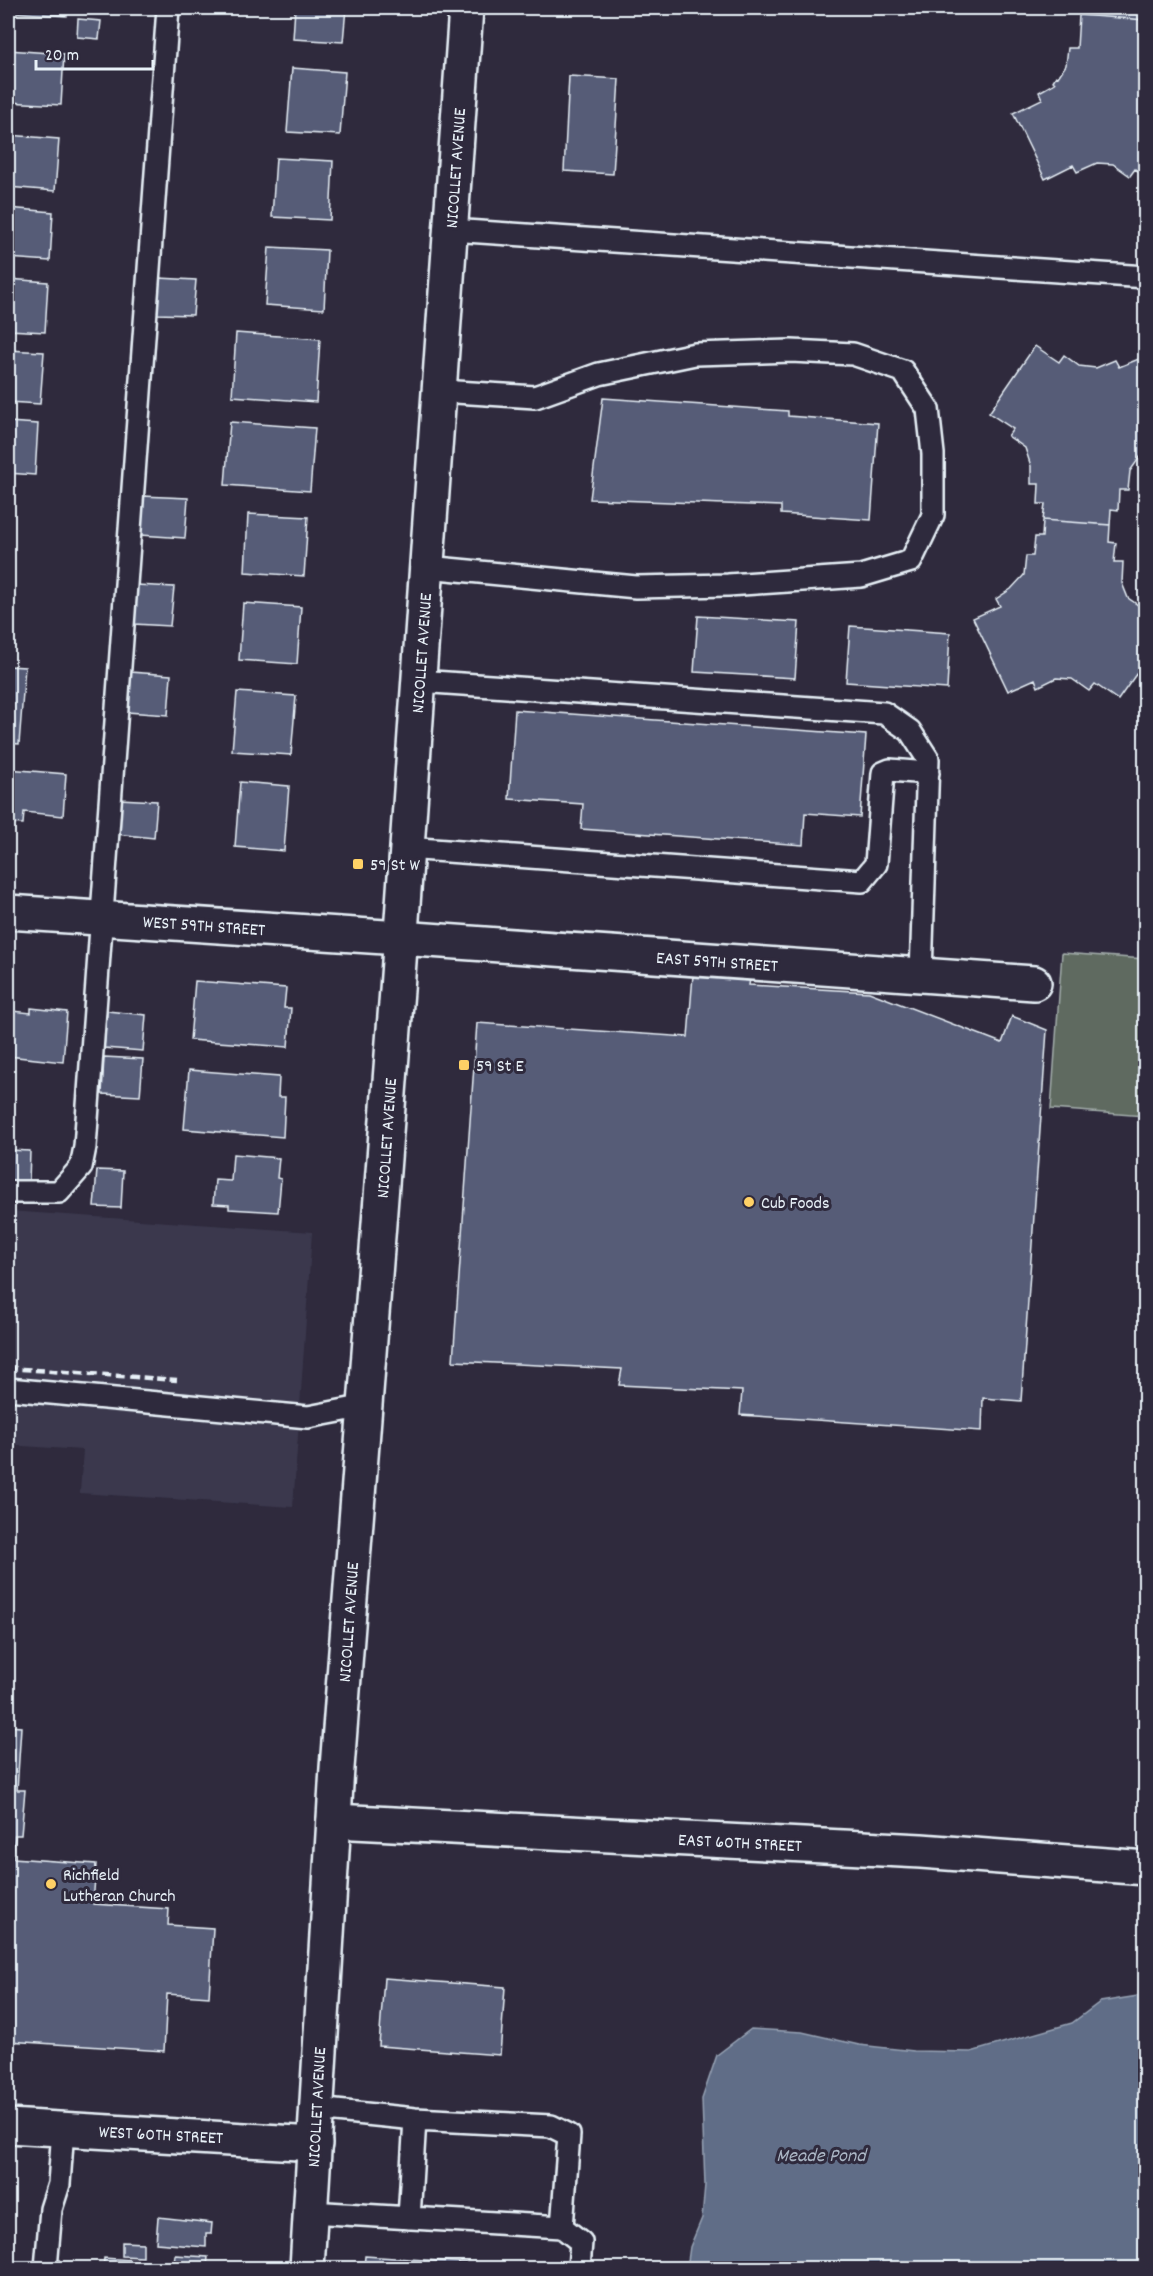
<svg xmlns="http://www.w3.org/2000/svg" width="1153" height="2276" viewBox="0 0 1153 2276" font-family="Dekko,sans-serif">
<rect width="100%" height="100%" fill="#2f2a3d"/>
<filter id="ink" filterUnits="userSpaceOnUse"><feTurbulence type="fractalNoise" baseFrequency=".0167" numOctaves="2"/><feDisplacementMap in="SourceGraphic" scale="12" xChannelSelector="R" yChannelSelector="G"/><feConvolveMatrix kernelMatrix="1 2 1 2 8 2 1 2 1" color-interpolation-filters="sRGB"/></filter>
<g filter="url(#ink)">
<path fill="#3b394e" d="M8 1211 312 1232 293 1507 80 1493 83 1450 8 1445Z"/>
<path fill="#5f6b60" stroke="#a4aeac" stroke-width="1.5" d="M1062 953 1145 959V1116L1051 1109Z"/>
<path fill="#606d87" stroke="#96a2b4" stroke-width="1.5" d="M1145 1995V2268H973L944 2261 919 2262 912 2268H687L690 2247 702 2218 705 2185 702 2099 717 2055 751 2029 802 2032 859 2045 914 2051 971 2052 1072 2023 1100 2002Z"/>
<path fill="#565b77" stroke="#e8f1f8" stroke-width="1.5" d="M8 8H67V16L8 12Z
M295 8H346L343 42 293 39Z
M1080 8H1146V20L1079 15Z
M1079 15 1146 20V176L1135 169 1130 176 1113 164 1097 163 1077 172 1073 165 1045 179 1013 113 1042 99 1039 92 1055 83 1053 81 1056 76 1058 77 1066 65 1068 48H1077Z
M78 19 101 21 99 39 77 37Z
M8 50 64 54 61 105 8 102Z
M292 68 345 72 340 135 287 132Z
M569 76 619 79 613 174 564 171Z
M8 135 59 139 55 191 8 187Z
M276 158 333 161 330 220 272 217Z
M8 208 53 212 50 261 8 258Z
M269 247 327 250 324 309 265 305Z
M159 278 196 280 193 315 157 314Z
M8 279 48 282 45 332 8 330Z
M236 333 320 339 316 402 232 396Z
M1035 346 1059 362 1064 355 1079 366 1096 368 1115 360 1119 367 1146 356V454L1140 457 1130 471 1128 490H1119L1118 510 1111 509 1110 525 1043 520 1045 504H1038L1039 484H1031V466L1025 448 1008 436 1013 429 989 413Z
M8 350 44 352 40 404 8 402Z
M603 398 788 411V416L878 423 871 520 781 514V506L590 499Z
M8 422 38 424 35 475 8 473Z
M230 422 315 428 310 491 225 485Z
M8 492 12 493 8 565Z
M142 496 188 498 185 538 140 535Z
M248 514 308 517 304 576 245 572Z
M1043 520 1110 525 1109 542 1116 543 1114 562H1123L1122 583 1128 598 1145 610 1140 616 1146 620V660L1118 700 1095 684 1089 691 1072 679 1056 678 1038 687 1035 679 1008 691 973 618 1000 606 996 599 1011 589 1024 575 1026 556H1033L1035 537H1042Z
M136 585 174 587 170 626 134 624Z
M243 603 301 607 297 664 239 660Z
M698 616 799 622 795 678 694 672Z
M850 626 950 633 947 689 846 682Z
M8 666 25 667 19 744 8 743Z
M130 672 171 675 168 715 127 712Z
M237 692 296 696 291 755 232 751Z
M515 710 866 735 860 817 805 813 803 845 581 829 583 804 509 799Z
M8 769 66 774 63 816 24 812 23 824 8 823Z
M240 782 289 786 284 851 235 847Z
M119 799 157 801 154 838 116 834Z
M694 963 752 967 749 985 869 992 1002 1043 1012 1016 1047 1030 1021 1401 983 1398 982 1431 740 1415 742 1391 619 1385 622 1369 453 1361 477 1023 688 1037Z
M195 981 286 988 284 1008H291L288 1047 190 1040Z
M31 1008 67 1012 63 1062 8 1056 12 1011 31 1013Z
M107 1011 146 1015 143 1051 104 1048Z
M104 1057 143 1059 140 1096 102 1094Z
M189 1070 279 1077 278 1097H285L283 1137 184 1129Z
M8 1150 30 1151 29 1182 8 1181Z
M233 1154 279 1158 277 1178 281 1179 278 1212 229 1209V1205L213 1204 215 1180 231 1181Z
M97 1170 123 1171 121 1208 94 1207Z
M8 1726 21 1727 17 1790H25L21 1835H15L13 1858 96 1864 93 1904 169 1909 168 1925 213 1928 209 1997 167 1994 164 2051 8 2041Z
M384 1978 505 1987 500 2055 379 2046Z
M158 2217 212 2223 211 2234H206V2247L156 2243Z
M122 2242 143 2243V2257L122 2256Z
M175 2255 208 2257 207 2266 210 2265V2268H103L104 2258 174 2263Z
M365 2256 543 2268H364Z"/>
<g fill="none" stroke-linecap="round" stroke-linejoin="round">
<g stroke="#e8f1f8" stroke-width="26">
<path id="service" d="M451 230 1146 277
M427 567 636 587 728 585 861 576 911 561 933 515V454L928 409 903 371 853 354 791 351 695 354 599 374 535 397 440 391
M418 681 884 713 910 731 928 759 921 975
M405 848 862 881 876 864 883 773 890 770 928 773
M8 1192H59L81 1167 85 1147 168 8
M8 1389 308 1417 366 1406
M316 2109 415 2119 551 2126 569 2135 562 2227
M310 2212 562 2227 581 2242 579 2268
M409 2218 415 2119
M46 2268 51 2209 59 2184 63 2129"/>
</g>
<g stroke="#e8f1f8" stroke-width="38">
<path id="minor" d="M8 912 400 938 1034 983
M8 2126 315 2144"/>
</g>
<g stroke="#e8f1f8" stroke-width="38">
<path id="tertiary" d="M334 1821 921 1851 1146 1868"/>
</g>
<g stroke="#e8f1f8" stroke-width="38">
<path id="secondary" d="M307 2268 337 1768 397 990 466 8"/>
</g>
<use href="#service" stroke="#2f2a3d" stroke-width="21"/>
<use href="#minor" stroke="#2f2a3d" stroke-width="33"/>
<use href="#tertiary" stroke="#2f2a3d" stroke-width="33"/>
<use href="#secondary" stroke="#2f2a3d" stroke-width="33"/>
<path stroke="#e8f1f8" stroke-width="4.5" stroke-dasharray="9 4.5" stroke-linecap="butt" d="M8 1368 177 1380"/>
</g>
</g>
<g fill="#ffd166" stroke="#2f2a3d" stroke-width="2">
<rect x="352" y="858" width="12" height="12" rx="3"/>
<rect x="458" y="1059" width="12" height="12" rx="3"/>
<circle cx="749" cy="1202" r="6"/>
<circle cx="51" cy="1884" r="6"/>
</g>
<g text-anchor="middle" stroke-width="6" stroke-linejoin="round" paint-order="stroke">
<g font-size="18" fill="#e8f1f8" stroke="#2f2a3d">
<text transform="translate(455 168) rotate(-86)" y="6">NICOLLET AVENUE</text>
<text transform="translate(421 653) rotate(-86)" y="6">NICOLLET AVENUE</text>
<text transform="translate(204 925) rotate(4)" y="6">WEST 59TH STREET</text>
<text transform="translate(717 961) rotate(4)" y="6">EAST 59TH STREET</text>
<text transform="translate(386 1138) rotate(-86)" y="6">NICOLLET AVENUE</text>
<text transform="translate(348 1622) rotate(-86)" y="6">NICOLLET AVENUE</text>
<text transform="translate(740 1842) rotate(3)" y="6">EAST 60TH STREET</text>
<text transform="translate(316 2107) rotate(-87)" y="6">NICOLLET AVENUE</text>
<text transform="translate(161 2134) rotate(3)" y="6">WEST 60TH STREET</text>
</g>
<g font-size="18" fill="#e8f1f8" stroke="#2f2a3d" text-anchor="start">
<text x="370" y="870">59 St W</text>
<text x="476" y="1071">59 St E</text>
<text x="761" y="1208">Cub Foods</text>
<text x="63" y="1880">Richfield<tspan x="63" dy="21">Lutheran Church</tspan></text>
</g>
<g font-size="20" font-style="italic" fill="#abb6c5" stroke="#2f2a3d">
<text x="821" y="2161">Meade Pond</text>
</g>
</g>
<rect width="1153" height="2276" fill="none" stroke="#2f2a3d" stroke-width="30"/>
<rect x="15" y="15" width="1123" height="2246" fill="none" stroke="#e8f1f8" stroke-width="2" filter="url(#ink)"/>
<path d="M36 60v9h117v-9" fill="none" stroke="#e8f1f8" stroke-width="3"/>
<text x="45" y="60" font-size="18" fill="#e8f1f8" stroke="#2f2a3d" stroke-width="4.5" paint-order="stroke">20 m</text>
</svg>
